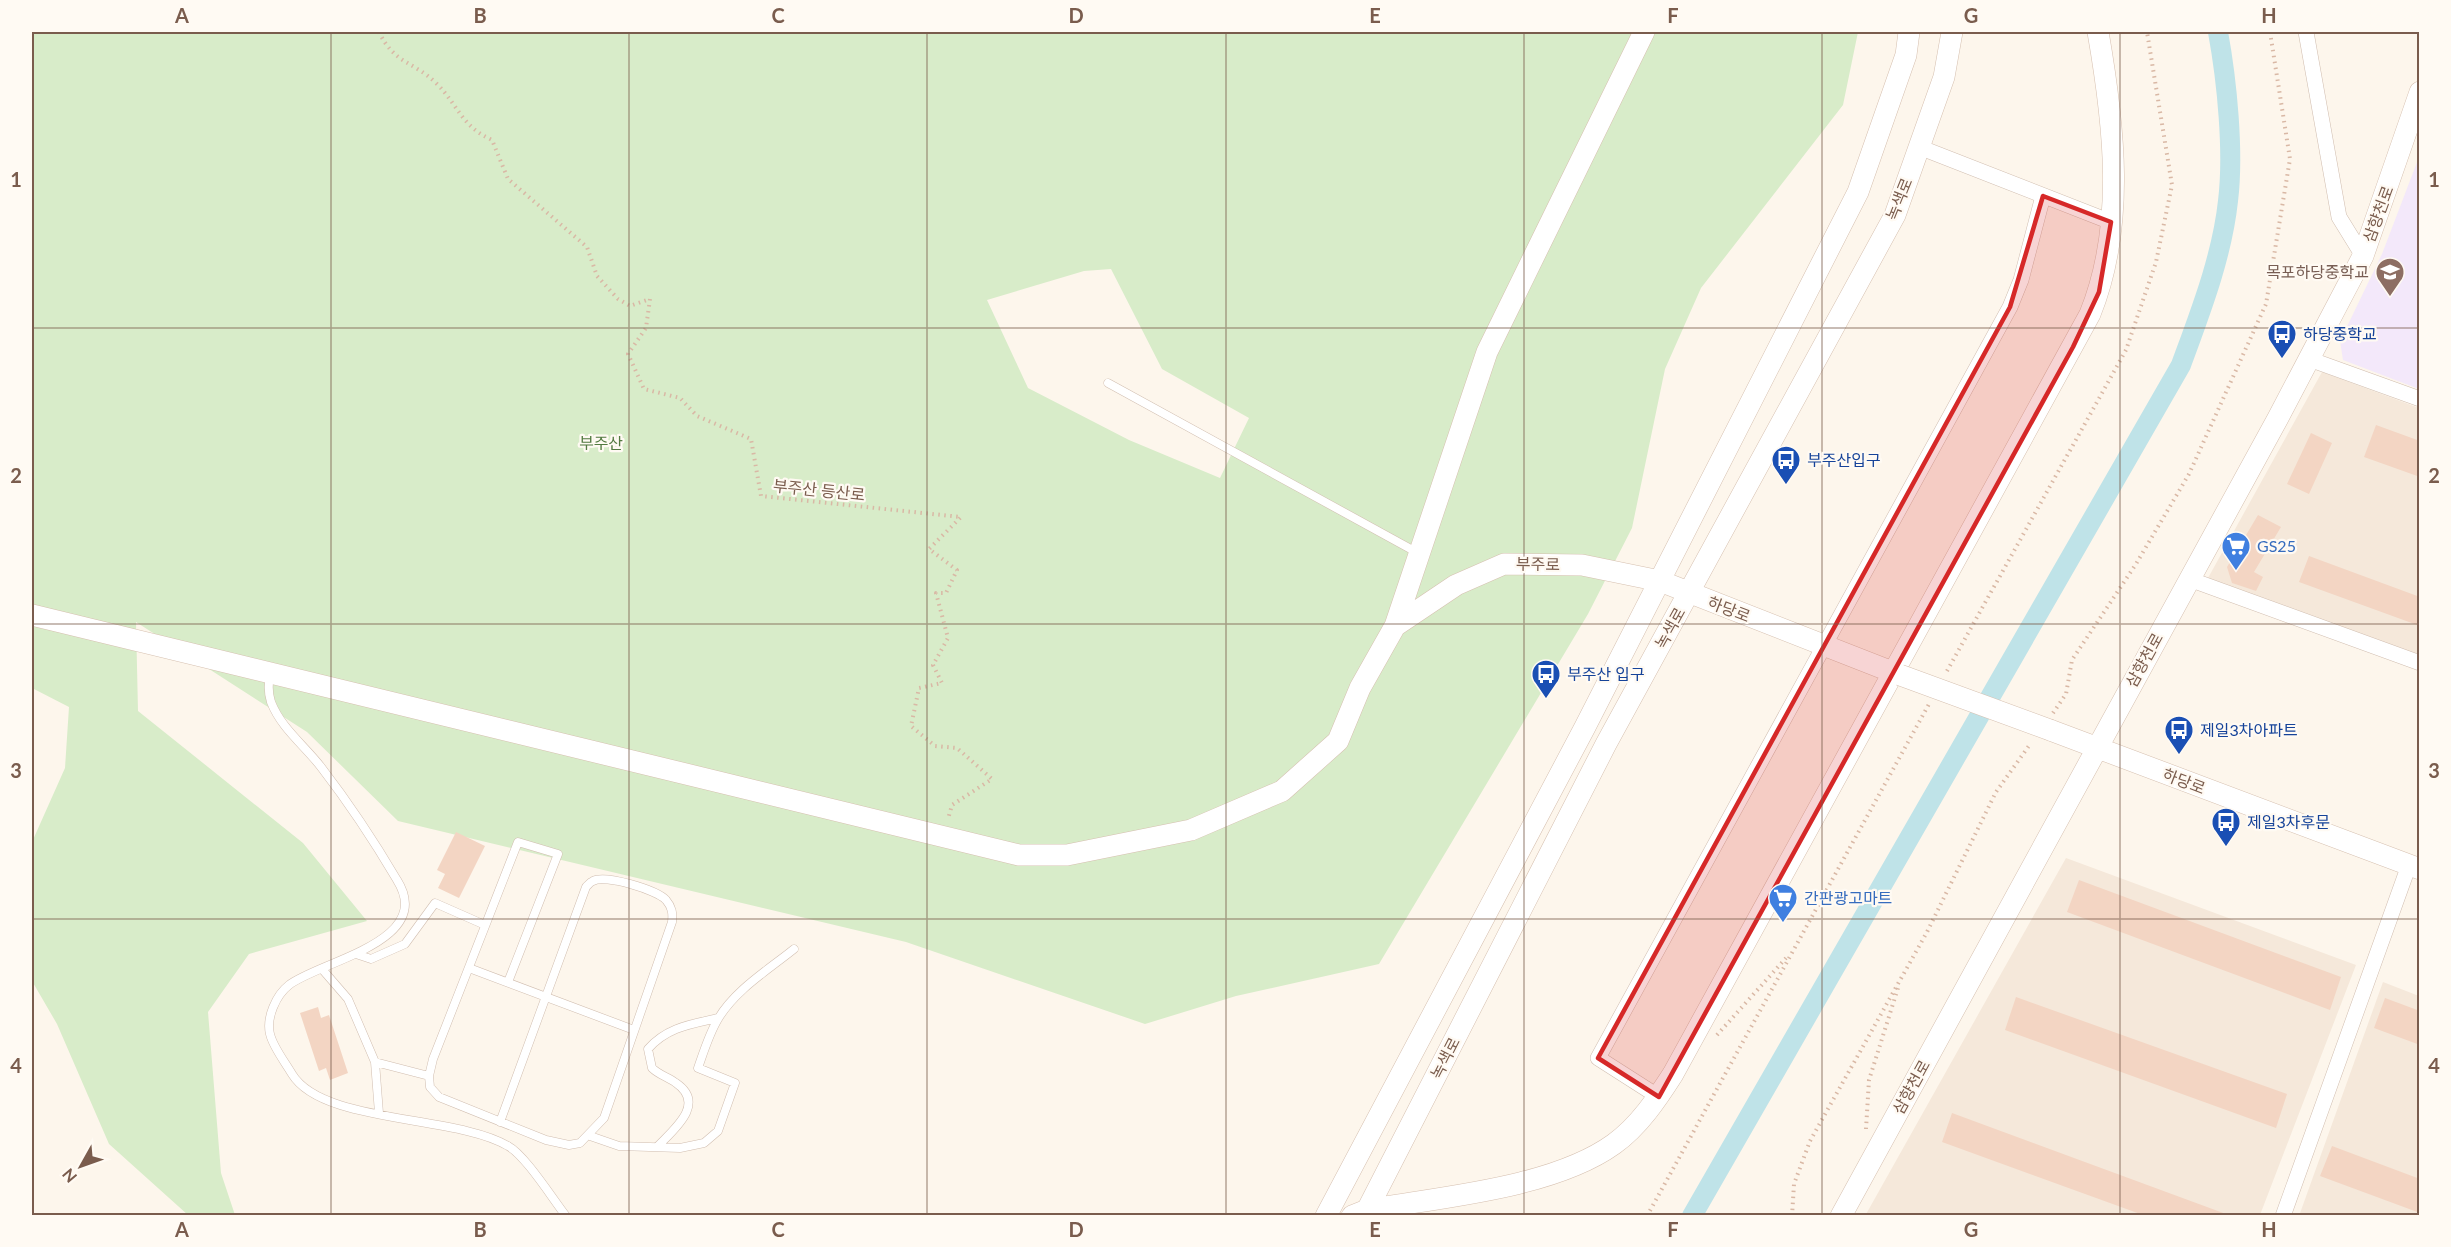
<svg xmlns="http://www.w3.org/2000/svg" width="2451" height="1247" viewBox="0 0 2451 1247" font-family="Lato,'Noto Sans KR',sans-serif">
<rect width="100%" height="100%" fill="#fdf6ec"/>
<path fill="#f5e8da" d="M2322 372 2419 408V655L2208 578Z
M2066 858 2356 965 2260 1215 1865 1216Z
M2383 982 2419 996V1215L2299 1216Z"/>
<path fill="#f3e8fa" d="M2419 157V389L2343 360 2340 341 2382 254Z"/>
<path fill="#d8ecc9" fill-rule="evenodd" d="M32 32H1858L1843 105 1701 288 1665 369 1632 528 1588 614 1379 964 1236 996 1145 1024 906 942 398 821 307 732 136 622 138 711 303 843 367 921 249 954 208 1012 221 1173 235 1215H188L109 1144 57 1024 32 981V842L65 768 69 707 32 688ZM1111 269 1162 369 1249 418 1220 478 1129 440 1028 388 987 300 1084 271Z"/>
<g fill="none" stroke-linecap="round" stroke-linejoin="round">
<path stroke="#bfe3e8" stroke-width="20" d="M1692 1216 2181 365C2200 313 2222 257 2228 201 2234 152 2227 81 2218 32"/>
</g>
<path fill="#f3d5c3" d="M2376 425 2420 441V477L2364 457Z
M2311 433 2332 443 2309 494 2287 484Z
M2258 515 2281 527 2254 572 2263 577 2256 591 2232 583 2227 567Z
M2309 556 2420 597V626L2299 582Z
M456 832 485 846 459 898 438 888 445 874 437 870Z
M2079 880 2341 977 2330 1010 2067 912Z
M2016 997 2287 1094 2276 1128 2005 1030Z
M2385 998 2420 1011V1045L2374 1028Z
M318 1007 321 1018 329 1015 348 1073 330 1080 326 1068 319 1071 300 1013Z
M1952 1113 2226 1214V1215H2143L1942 1142Z
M2332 1146 2420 1179V1213L2320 1176Z"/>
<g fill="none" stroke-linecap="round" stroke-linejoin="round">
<g stroke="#d1beb0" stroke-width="9">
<path id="lane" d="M1108 383 1418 553
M270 675C268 685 268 693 271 702 281 728 304 745 321 767 348 802 374 841 397 880 436 942 320 961 289 985 276 995 266 1018 270 1034 273 1047 285 1062 292 1074 322 1124 457 1115 508 1146 525 1155 552 1198 566 1216
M356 954 371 959 405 944 435 903 485 925
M469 968 634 1030
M322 969 348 999 375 1062 379 1113
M375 1062 429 1076
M500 1122 586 887C588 885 590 882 593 881 605 874 657 890 666 900 672 907 673 913 672 922L604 1118 580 1143 569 1145 546 1140 439 1097 430 1087 429 1076 433 1059 518 842 558 854 508 982
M590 1136 619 1146 680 1148 704 1143 718 1131 735 1083 698 1068C704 1051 709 1034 718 1019 735 990 768 970 794 949
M657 1147C673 1130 707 1104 676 1083 668 1077 659 1075 652 1068L648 1049C667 1027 692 1024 718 1018"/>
</g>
<g stroke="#d1beb0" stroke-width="16">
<path id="street" d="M2306 32 2339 217 2363 256
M1919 147 2111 222
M2309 359 2420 399
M2189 579 2420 663
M1659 1097 1598 1058 2010 307 2021 280 2043 196
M2283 1216 2409 865"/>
</g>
<g stroke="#d6c0b0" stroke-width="22">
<path id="secondary" d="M32 615 1019 855H1067L1191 830 1282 791 1338 741 1360 688 1395 626 1487 352 1644 32
M1395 626 1456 585 1504 564 1582 565 1660 581 1900 675
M2050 730 2420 869
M1326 1216 1585 727 1858 192 1906 55 1909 32
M1352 1216 1367 1210C1441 1197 1553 1188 1614 1144 1639 1126 1657 1099 1673 1074L2090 314C2126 225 2114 124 2098 32
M1364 1216 1606 744 1895 215 1944 77 1952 32
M1841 1216 2278 418 2363 256 2420 92"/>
</g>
<path stroke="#d9b8a5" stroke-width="4" stroke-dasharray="1.5 4.5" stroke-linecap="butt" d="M379 32C395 65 414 61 437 84 458 105 461 126 492 140L508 179 587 247 597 276 618 299 630 306 650 299 646 328 628 354 644 389 680 398 697 416 751 439 761 496 961 517 929 549 957 570 946 593H936L948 638 933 665 942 683 919 688 911 726 935 746 957 748 992 779 952 805 948 819
M1947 671 2126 350 2156 262 2172 185 2147 32
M2053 713 2066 694 2072 660 2136 564 2189 474 2266 304 2290 159 2270 32
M1717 1035 1786 958
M1866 1129 1869 1080 1898 988
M1647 1216 1929 704
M1792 1216 1794 1184 1810 1141 1927 932 1996 792 2031 743"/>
<use href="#lane" stroke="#fff" stroke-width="8"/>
<use href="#street" stroke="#fff" stroke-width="15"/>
<use href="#secondary" stroke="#fff" stroke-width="21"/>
<g stroke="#d6c0b0" stroke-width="22" stroke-linecap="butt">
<path id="secondary-bridge" d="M1900 675 2050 730"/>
</g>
<use href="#secondary-bridge" stroke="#fff" stroke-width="21"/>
</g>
<path fill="#d62828" fill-opacity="0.2" stroke="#d62828" stroke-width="4.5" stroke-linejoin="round" d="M2043 196 2111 222 2099 292 2073 347 1659 1097 1598 1058 2010 307Z"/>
<path fill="none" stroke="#7a5c4d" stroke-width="1.5" stroke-opacity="0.55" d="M331 32V1216M629 32V1216M927 32V1216M1226 32V1216M1524 32V1216M1822 32V1216M2120 32V1216M32 328H2420M32 624H2420M32 919H2420"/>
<defs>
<g id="school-pin" transform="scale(1.5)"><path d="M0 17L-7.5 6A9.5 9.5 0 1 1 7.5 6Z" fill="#8d6e63" stroke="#fffaf3"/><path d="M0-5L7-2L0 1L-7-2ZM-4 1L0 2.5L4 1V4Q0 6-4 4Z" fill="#fff"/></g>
<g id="bus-pin" transform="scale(1.5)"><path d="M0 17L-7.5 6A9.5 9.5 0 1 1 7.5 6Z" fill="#1a4fb4" stroke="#fffaf3"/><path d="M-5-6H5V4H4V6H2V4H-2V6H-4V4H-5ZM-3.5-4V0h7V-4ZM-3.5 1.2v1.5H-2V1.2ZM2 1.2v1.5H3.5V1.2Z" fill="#fff"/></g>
<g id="supermarket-pin" transform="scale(1.5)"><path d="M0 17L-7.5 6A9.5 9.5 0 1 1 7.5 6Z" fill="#3f7fe0" stroke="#fffaf3"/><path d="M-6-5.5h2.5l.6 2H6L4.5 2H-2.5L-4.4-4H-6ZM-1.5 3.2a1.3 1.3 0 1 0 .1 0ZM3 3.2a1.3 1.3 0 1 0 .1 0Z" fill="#fff"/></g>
</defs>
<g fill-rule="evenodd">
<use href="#school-pin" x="2390" y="272"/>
<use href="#bus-pin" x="2282" y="334"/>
<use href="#bus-pin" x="1786" y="460"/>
<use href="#supermarket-pin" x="2236" y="546"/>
<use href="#bus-pin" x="1546" y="674"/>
<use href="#bus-pin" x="2179" y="730"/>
<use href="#bus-pin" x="2226" y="822"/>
<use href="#supermarket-pin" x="1783" y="898"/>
</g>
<g text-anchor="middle" stroke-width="4.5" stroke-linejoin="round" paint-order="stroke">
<g font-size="16" fill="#7a5c4d" stroke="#fffaf3">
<text transform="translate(1899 199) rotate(-68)" y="6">녹색로</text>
<text transform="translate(2378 214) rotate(-70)" y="6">삼향천로</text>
<text transform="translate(819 490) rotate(6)" y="6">부주산 등산로</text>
<text transform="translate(1538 564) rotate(1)" y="6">부주로</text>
<text transform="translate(1729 609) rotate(21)" y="6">하당로</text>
<text transform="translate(1670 628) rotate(-61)" y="6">녹색로</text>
<text transform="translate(2144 660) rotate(-61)" y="6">삼향천로</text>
<text transform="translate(2184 781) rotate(21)" y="6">하당로</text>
<text transform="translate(1445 1058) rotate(-63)" y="6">녹색로</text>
<text transform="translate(1911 1087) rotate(-61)" y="6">삼향천로</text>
</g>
<g font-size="16" fill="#785e54" stroke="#fffaf3" text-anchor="end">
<text x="2369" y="278">목포하당중학교</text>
</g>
<g font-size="16" fill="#164399" stroke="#fffaf3" text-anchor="start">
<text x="2303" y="340">하당중학교</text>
<text x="1807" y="466">부주산입구</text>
<text x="1567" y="680">부주산 입구</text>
<text x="2200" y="736">제일3차아파트</text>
<text x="2247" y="828">제일3차후문</text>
</g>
<g font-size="16" fill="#537a41" stroke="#fffaf3">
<text x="601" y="449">부주산</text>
</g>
<g font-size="16" fill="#366cbe" stroke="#fffaf3" text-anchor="start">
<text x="2257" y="552">GS25</text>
<text x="1804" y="904">간판광고마트</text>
</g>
</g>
<rect width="2451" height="1247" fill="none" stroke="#fffaf3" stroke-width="66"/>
<g transform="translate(81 1166) rotate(230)" stroke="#fffaf3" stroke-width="4.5" paint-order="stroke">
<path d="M0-4.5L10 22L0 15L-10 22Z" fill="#7a5c4d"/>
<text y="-9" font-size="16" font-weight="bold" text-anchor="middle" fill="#7a5c4d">N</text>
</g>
<rect x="33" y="33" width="2385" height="1181" fill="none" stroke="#7a5c4d" stroke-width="2"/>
<g font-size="20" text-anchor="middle" font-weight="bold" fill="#7a5c4d">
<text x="182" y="23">A</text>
<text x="480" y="23">B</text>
<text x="778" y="23">C</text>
<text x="1076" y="23">D</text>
<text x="1375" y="23">E</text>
<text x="1673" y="23">F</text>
<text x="1971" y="23">G</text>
<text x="2269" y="23">H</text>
<text x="16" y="187">1</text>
<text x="2434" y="187">1</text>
<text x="16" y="483">2</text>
<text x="2434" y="483">2</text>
<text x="16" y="778">3</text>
<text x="2434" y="778">3</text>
<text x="16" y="1073">4</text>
<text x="2434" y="1073">4</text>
<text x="182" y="1237">A</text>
<text x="480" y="1237">B</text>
<text x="778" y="1237">C</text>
<text x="1076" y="1237">D</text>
<text x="1375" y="1237">E</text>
<text x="1673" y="1237">F</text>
<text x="1971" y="1237">G</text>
<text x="2269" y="1237">H</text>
</g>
</svg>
